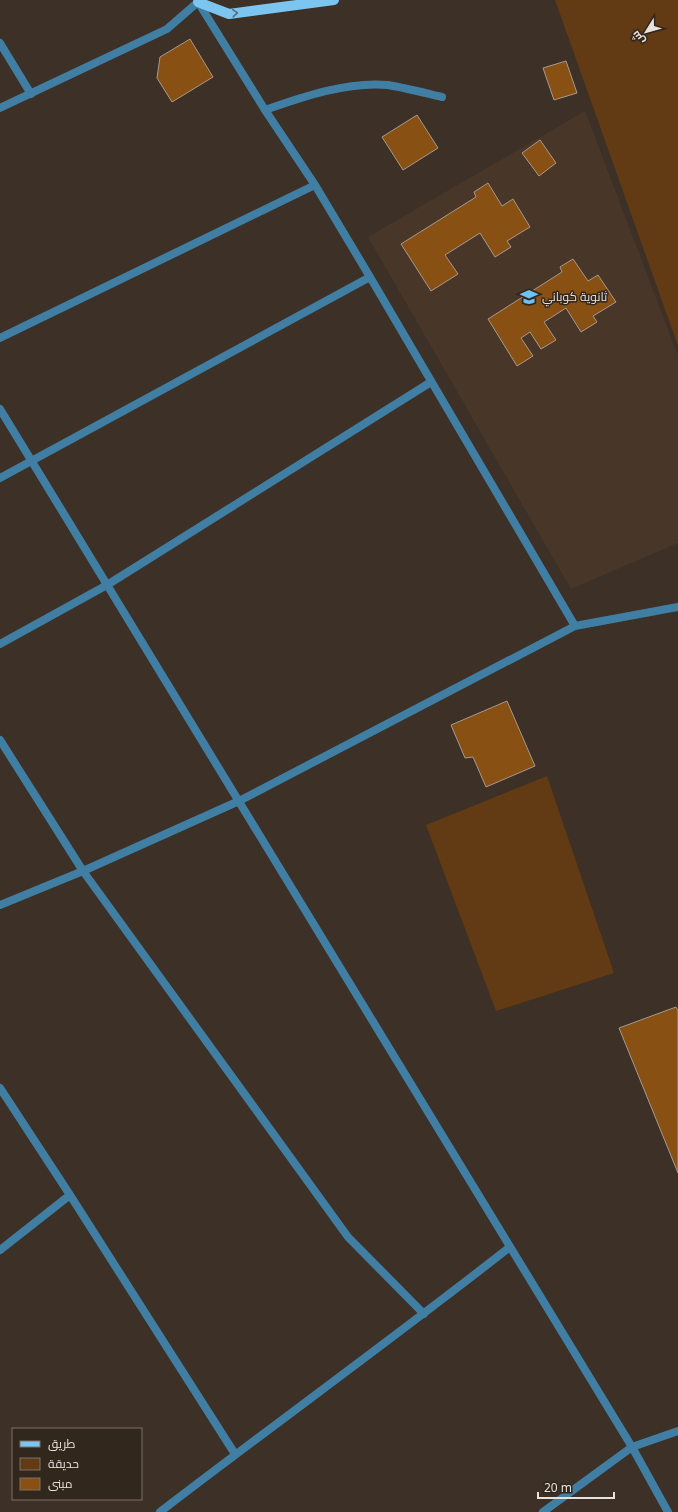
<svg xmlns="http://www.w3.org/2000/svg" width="678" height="1512" viewBox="0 0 678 1512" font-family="'Noto Sans',Cairo,sans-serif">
<rect width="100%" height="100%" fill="#3c3027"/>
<path fill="#483729" d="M585 111 678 356V543L571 589 368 237Z"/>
<path fill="#623a13" d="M555 0H678V346Z
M547 776 614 973 496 1011 426 825Z"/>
<path fill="#895014" stroke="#a8998e" d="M190 39 213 77 172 102 157 78 160 57Z
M566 61 577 93 554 100 543 68Z
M417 115 438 148 403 170 382 137Z
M540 140 556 163 539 176 522 153Z
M488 183 502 206 513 199 530 227 507 241 511 247 495 257 480 233 445 255 458 274 431 291 401 244 476 197 474 192Z
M573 259 588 281 598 275 616 302 593 316 597 322 581 332 566 308 544 322 556 340 541 349 530 332 521 338 533 356 517 366 488 319 562 272 560 267Z
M507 701 535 766 486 787 473 757 465 758 451 725Z
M676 1007 678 1011V1173L619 1028Z"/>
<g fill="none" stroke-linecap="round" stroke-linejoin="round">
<path stroke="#407fa3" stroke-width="8" d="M265 110C302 97 348 81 388 85 406 88 425 93 442 97"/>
<path stroke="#407fa3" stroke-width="8" d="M0 43 31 94
M0 108 167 29 198 2 265 110 315 185 370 277 575 626
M0 338 315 185
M0 409 632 1447 668 1512
M0 478 370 277
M0 644 107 585 431 382
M0 740 83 871 348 1237 424 1314
M0 905 83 871 239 801 575 626 678 607
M0 1088 70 1195 235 1454
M0 1250 70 1195
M160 1512C276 1423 395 1337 510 1247
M543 1512 632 1447 678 1431"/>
<path stroke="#7bc5f0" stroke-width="10" d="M198 2 229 14 334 0"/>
</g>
<defs><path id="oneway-chevron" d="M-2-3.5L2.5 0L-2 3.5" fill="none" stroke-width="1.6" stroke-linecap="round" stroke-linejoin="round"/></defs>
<use stroke="#536e7c" href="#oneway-chevron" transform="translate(235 13) rotate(-4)"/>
<defs>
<g id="school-bare" transform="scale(1.38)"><path d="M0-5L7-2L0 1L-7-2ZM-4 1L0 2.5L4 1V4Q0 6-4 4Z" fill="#6dc2f3" stroke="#32271d" stroke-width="2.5" paint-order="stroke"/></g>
</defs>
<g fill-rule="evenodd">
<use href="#school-bare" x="529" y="297"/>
</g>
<g text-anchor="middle" stroke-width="3" stroke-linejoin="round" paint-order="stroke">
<g font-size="12" fill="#e9e1db" stroke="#32271d" text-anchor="start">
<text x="542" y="301">ثانوية كوباني</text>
</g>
</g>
<rect x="12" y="1428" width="130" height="72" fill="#32271d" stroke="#7b7169"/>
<rect x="20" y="1441" width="20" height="6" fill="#7bc5f0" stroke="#7b7169"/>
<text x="48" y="1448" font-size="12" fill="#e9e1db">طريق</text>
<rect x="20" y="1458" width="20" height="12" fill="#623a13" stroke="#7b7169"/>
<text x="48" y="1468" font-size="12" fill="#e9e1db">حديقة</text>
<rect x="20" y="1478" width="20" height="12" fill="#895014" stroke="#7b7169"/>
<text x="48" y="1488" font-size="12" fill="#e9e1db">مبنى</text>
<g transform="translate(646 32) rotate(233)" stroke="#32271d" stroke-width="3" paint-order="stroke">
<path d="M0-3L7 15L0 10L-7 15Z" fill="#e9e1db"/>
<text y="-6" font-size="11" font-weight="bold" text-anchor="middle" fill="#e9e1db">ش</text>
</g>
<path d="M538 1492v6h76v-6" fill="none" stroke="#e9e1db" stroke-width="2"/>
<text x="544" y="1492" font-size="12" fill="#e9e1db" stroke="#32271d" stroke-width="3" paint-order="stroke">20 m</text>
</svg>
